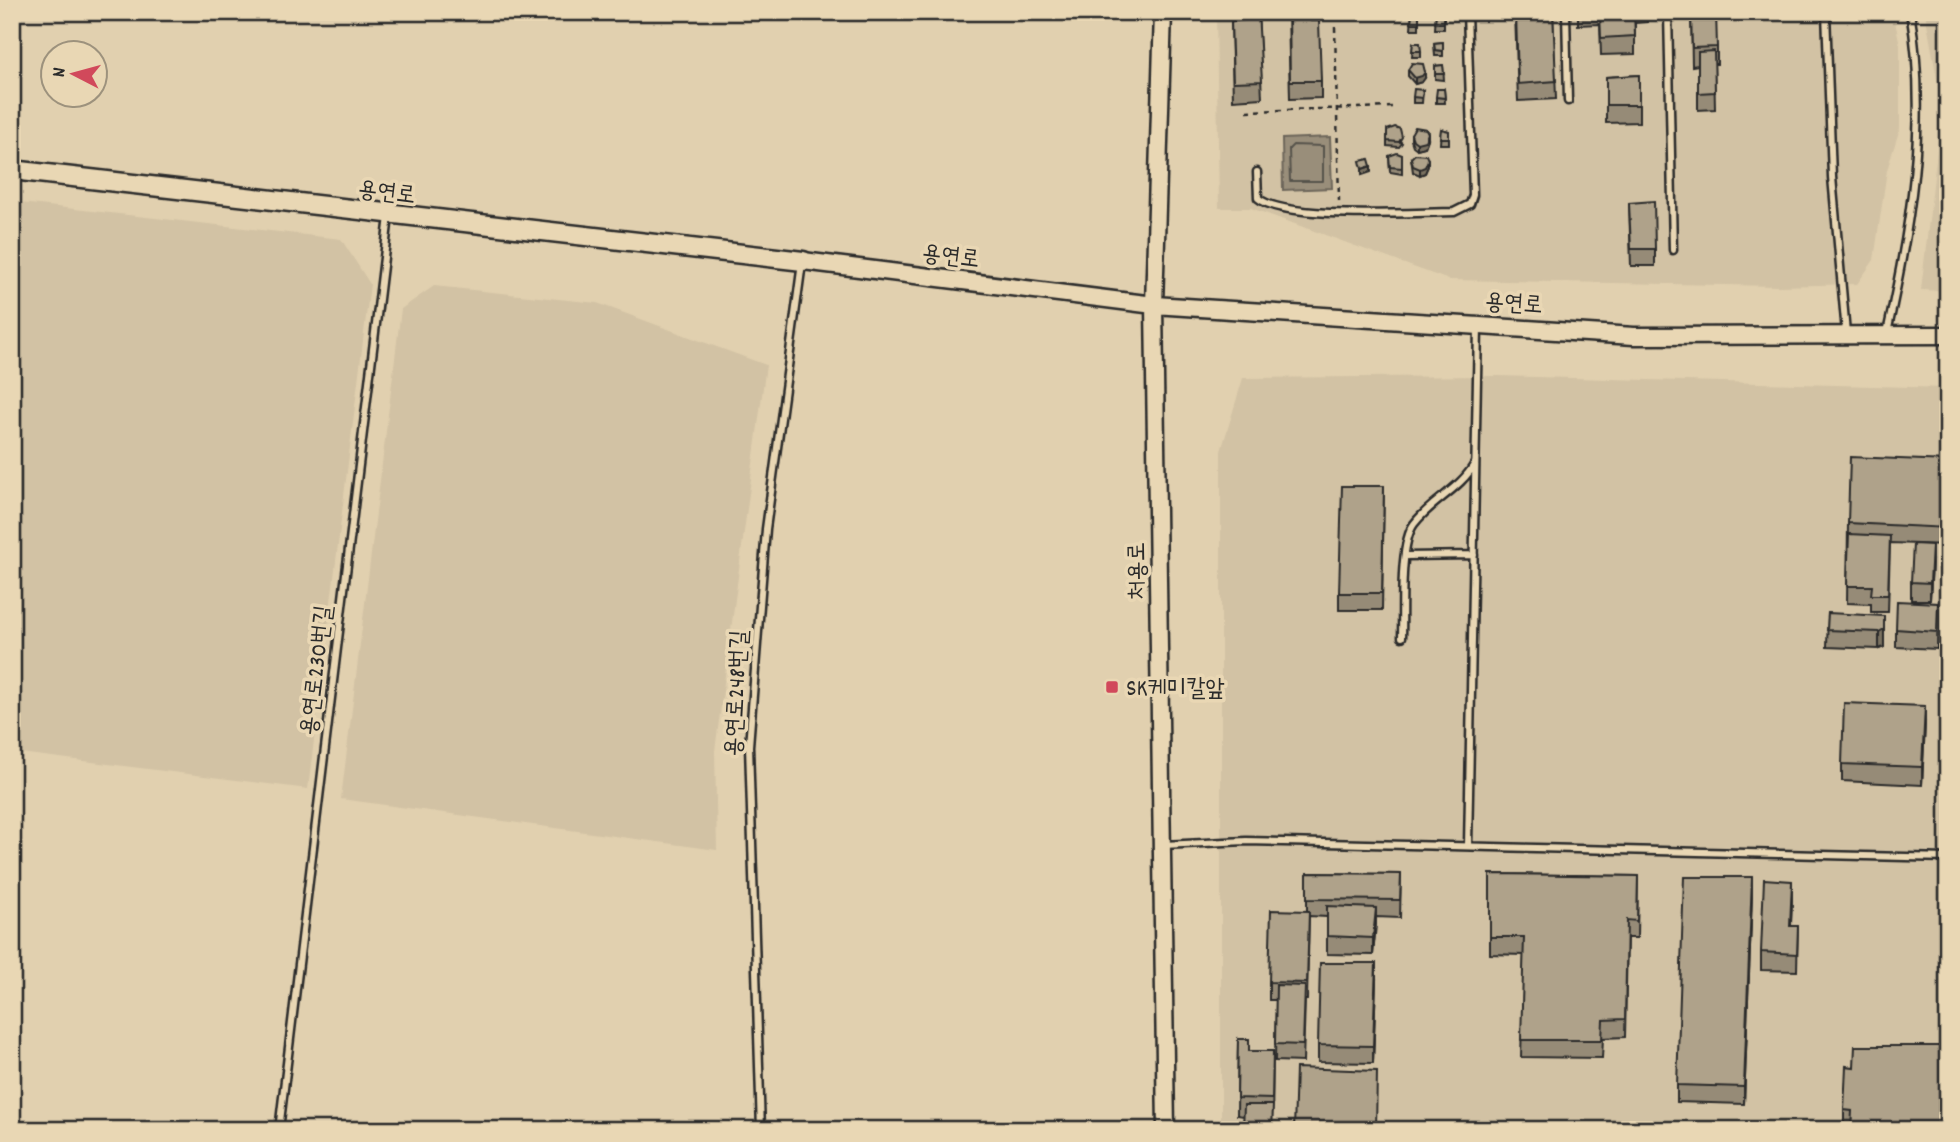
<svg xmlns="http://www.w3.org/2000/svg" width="1960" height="1142" viewBox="0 0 1960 1142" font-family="Dekko,'Poor Story',sans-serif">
<rect width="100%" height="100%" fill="#e1d0af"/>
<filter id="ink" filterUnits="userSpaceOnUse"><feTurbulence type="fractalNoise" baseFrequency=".0143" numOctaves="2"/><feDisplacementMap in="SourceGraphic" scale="14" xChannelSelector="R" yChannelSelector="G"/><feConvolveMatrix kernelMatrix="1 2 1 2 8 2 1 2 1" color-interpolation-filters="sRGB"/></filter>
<g filter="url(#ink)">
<path fill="#d2c2a4" d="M1216 12H1893L1900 45V128L1887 170 1874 260 1857 284 1779 286 1449 280 1251 208H1219Z
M1925 12H1948V291L1921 290 1942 107Z
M12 202 341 239 370 284 308 789 12 752Z
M434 286 597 303 766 365 715 751 717 850 341 799 401 309Z
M1498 376 1948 388V1130H1221V451L1243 378Z"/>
<path fill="#998e7a" stroke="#6d665a" stroke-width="2" d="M1330 137 1332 188 1283 190 1282 139Z"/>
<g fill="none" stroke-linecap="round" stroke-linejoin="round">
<path stroke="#57534b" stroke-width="2" d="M1293 145 1323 146V181H1290L1289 149Z"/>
<g stroke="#2b2b2b" stroke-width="11">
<path id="service" d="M1566 12 1568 101
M1668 12 1673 250
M1826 12 1832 177 1846 333
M1257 172 1258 198C1284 221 1415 212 1454 212L1470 204 1473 195 1467 12
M1887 333C1910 228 1929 119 1910 12
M1406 556 1474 555
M1402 637C1403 611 1399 544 1414 524 1431 501 1461 489 1475 463
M1163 845 1246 841 1948 858
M1468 846 1478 327
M279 1130 389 216
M761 1130 749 746 766 529 802 263"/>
</g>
<g stroke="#2b2b2b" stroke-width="21">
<path id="tertiary" d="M1163 12 1154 305 1166 1130
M803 261 1154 305 1634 336 1948 335"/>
</g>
<g stroke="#2b2b2b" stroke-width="23">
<path id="secondary" d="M12 170 803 261"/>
</g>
<path stroke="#2b2b2b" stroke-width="2.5" stroke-dasharray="5 5" stroke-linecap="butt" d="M1335 27 1339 201
M1247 111 1392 107"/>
<use href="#service" stroke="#e9d7b4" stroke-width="6"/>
<use href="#tertiary" stroke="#e9d7b4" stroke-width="16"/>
<use href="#secondary" stroke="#e9d7b4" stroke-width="18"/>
</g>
<path fill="#968b77" stroke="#2b2b2b" stroke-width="2" d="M1246 12H1258L1262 98 1233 100 1231 21 1246 20Z
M1288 12 1311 21 1321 81V98L1290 99Z
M1515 12H1553L1556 99 1518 101Z
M1578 12H1647V22L1635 23V54L1601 55 1600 24 1578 25Z
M1691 12 1717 47V64H1714L1715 109 1698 110V65L1692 66Z
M1412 14H1419V29H1411Z
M1436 14 1444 16V29H1435Z
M1443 42V56H1435L1434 43Z
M1413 43 1421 51V57H1412Z
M1443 65 1444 80 1435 79V66Z
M1408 70 1425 78 1422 82 1415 84 1408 76Z
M1639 75V122L1606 123V77Z
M1444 89 1445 103H1436V97Z
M1423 90 1422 103H1413V97Z
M1441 129 1449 131V144H1440Z
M1387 130 1402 143 1399 147 1387 146Z
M1411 134 1428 139 1425 147 1417 149 1413 146 1411 140Z
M1402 155V174L1390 172 1389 156Z
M1411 158 1428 166 1425 173 1420 175 1413 172Z
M1629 203 1655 249V266H1631Z
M1948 461V545L1890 543 1888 612H1871V604L1847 603 1848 523Z
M1384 486 1382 610H1339V593Z
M1932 562 1930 600H1911V582Z
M1938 603 1937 649 1896 647V629Z
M1828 613 1884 633V647L1879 649 1827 647Z
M1925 723 1922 785 1842 781V764Z
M1307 873 1401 874 1400 918 1376 917 1373 955 1327 954V917L1309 916 1307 1000H1305L1303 1062 1275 1061 1276 1000H1269V982L1307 911Z
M1490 874 1638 876 1637 938H1627L1625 1037 1603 1038 1602 1058 1521 1057 1524 955 1490 954Z
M1752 895 1744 1104 1677 1102V1085Z
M1792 898 1791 926H1798L1797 971 1761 970V952Z
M1376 981 1373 1063 1318 1062V1045Z
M1238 1039 1249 1051H1273L1272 1130H1243L1244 1116 1237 1115Z
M1854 1067 1852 1128H1844V1110Z"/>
<path fill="#7a7161" stroke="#2b2b2b" stroke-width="2" d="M1425 72V78L1422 82 1415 84V78Z
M1428 133V139L1425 147 1417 149V143Z
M1428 160V166L1425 173 1420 175V169Z
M1371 166V172L1362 175V169Z
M1932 545V562L1930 600V583Z
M1884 616V647L1879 649V632Z
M1925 706V723L1922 785V767Z
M1752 877V895L1744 1104V1087Z
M1792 881V898L1790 943V926Z
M1376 908V925L1373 955V938Z
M1376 963V981L1373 1063V1046Z"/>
<path fill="#afa28a" stroke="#2b2b2b" stroke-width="2" d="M1246 12H1258L1262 81 1233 82 1231 21 1246 20Z
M1289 12H1311V21H1319L1321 81H1290Z
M1516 12H1553L1556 81 1518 84Z
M1600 12H1634L1635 36 1601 38Z
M1691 12H1716L1717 47 1692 48Z
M1412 14H1419V23H1411Z
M1436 14 1444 16V23H1435Z
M1443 42V51L1435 50 1434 43Z
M1413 43H1420L1421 51H1412Z
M1714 51 1715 92 1698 93V52Z
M1412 63 1423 64 1425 72 1422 76 1415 78 1408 70Z
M1443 65 1444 74H1435V66Z
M1639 75V105H1606V77Z
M1414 89 1423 90 1422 98 1413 97Z
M1437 89H1444L1445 98 1436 97Z
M1395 127 1400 129 1402 137 1399 142 1387 141V130Z
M1415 127 1426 129 1428 133 1425 141 1417 143 1413 140 1411 134Z
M1441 129 1449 131V138H1440Z
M1397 153 1402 155V168L1390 167 1389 156Z
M1415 154 1426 155 1428 160 1425 167 1420 169 1413 166 1411 158Z
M1369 159 1371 166 1362 169 1360 161Z
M1654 201 1655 249H1631L1629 203Z
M1850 457 1948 461V528L1848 523Z
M1342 486H1384L1382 593H1339Z
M1849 534 1890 536 1888 595H1871L1872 586H1847Z
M1913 544 1932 545 1930 583 1911 582Z
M1897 601 1938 603 1937 632 1896 629Z
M1828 613 1884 616V629L1879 632 1827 630Z
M1844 703 1925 706 1922 767 1842 764Z
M1307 873 1401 874 1400 900 1307 899Z
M1490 874 1638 876 1637 921 1627 920 1625 1019 1603 1020 1602 1040H1521L1524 937H1490Z
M1684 877H1752L1744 1087 1677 1085Z
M1764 879 1792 881 1790 926H1798L1797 954 1761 952Z
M1327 906 1376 908 1373 938 1327 936Z
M1271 910 1309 911 1307 983 1269 982Z
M1320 963H1376L1373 1046 1318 1045Z
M1276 985 1305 986 1303 1045 1275 1044Z
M1238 1039H1249V1051H1273L1272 1099 1237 1098Z
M1855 1046H1948V1130H1851L1852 1111 1844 1110 1846 1066 1854 1067Z
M1296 1068 1377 1071 1376 1130H1294Z
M1244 1105H1273L1272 1130H1243Z"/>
</g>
<rect fill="#d1495b" stroke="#e9d7b4" stroke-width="2.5" x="1105" y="680" width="14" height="14" rx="3.5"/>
<g text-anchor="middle" stroke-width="7" stroke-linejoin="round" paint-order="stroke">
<g font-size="24" fill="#2b2b2b" stroke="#e9d7b4">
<text transform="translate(387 191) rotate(7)" y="8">용연로</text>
<text transform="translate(951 255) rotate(7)" y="8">용연로</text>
<text transform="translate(1514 302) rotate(4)" y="8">용연로</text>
<text transform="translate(1136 571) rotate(-91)" y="8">처용로</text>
<text transform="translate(315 670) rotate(-83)" y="8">용연로230번길</text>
<text transform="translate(735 693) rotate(-87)" y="8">용연로248번길</text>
</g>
<g font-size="24" fill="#2b2b2b" stroke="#e9d7b4" text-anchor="start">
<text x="1126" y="695">SK케미칼앞</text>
</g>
</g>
<rect width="1960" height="1142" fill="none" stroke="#e9d7b4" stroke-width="42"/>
<rect x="21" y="21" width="1918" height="1100" fill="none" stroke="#2b2b2b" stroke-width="2.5" filter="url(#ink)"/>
<g transform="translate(74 74) rotate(276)"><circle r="33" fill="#e9d7b4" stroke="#9d927d" stroke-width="2"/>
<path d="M0-5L12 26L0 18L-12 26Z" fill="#d1495b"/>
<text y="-10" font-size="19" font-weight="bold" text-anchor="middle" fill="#2b2b2b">N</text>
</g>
</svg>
